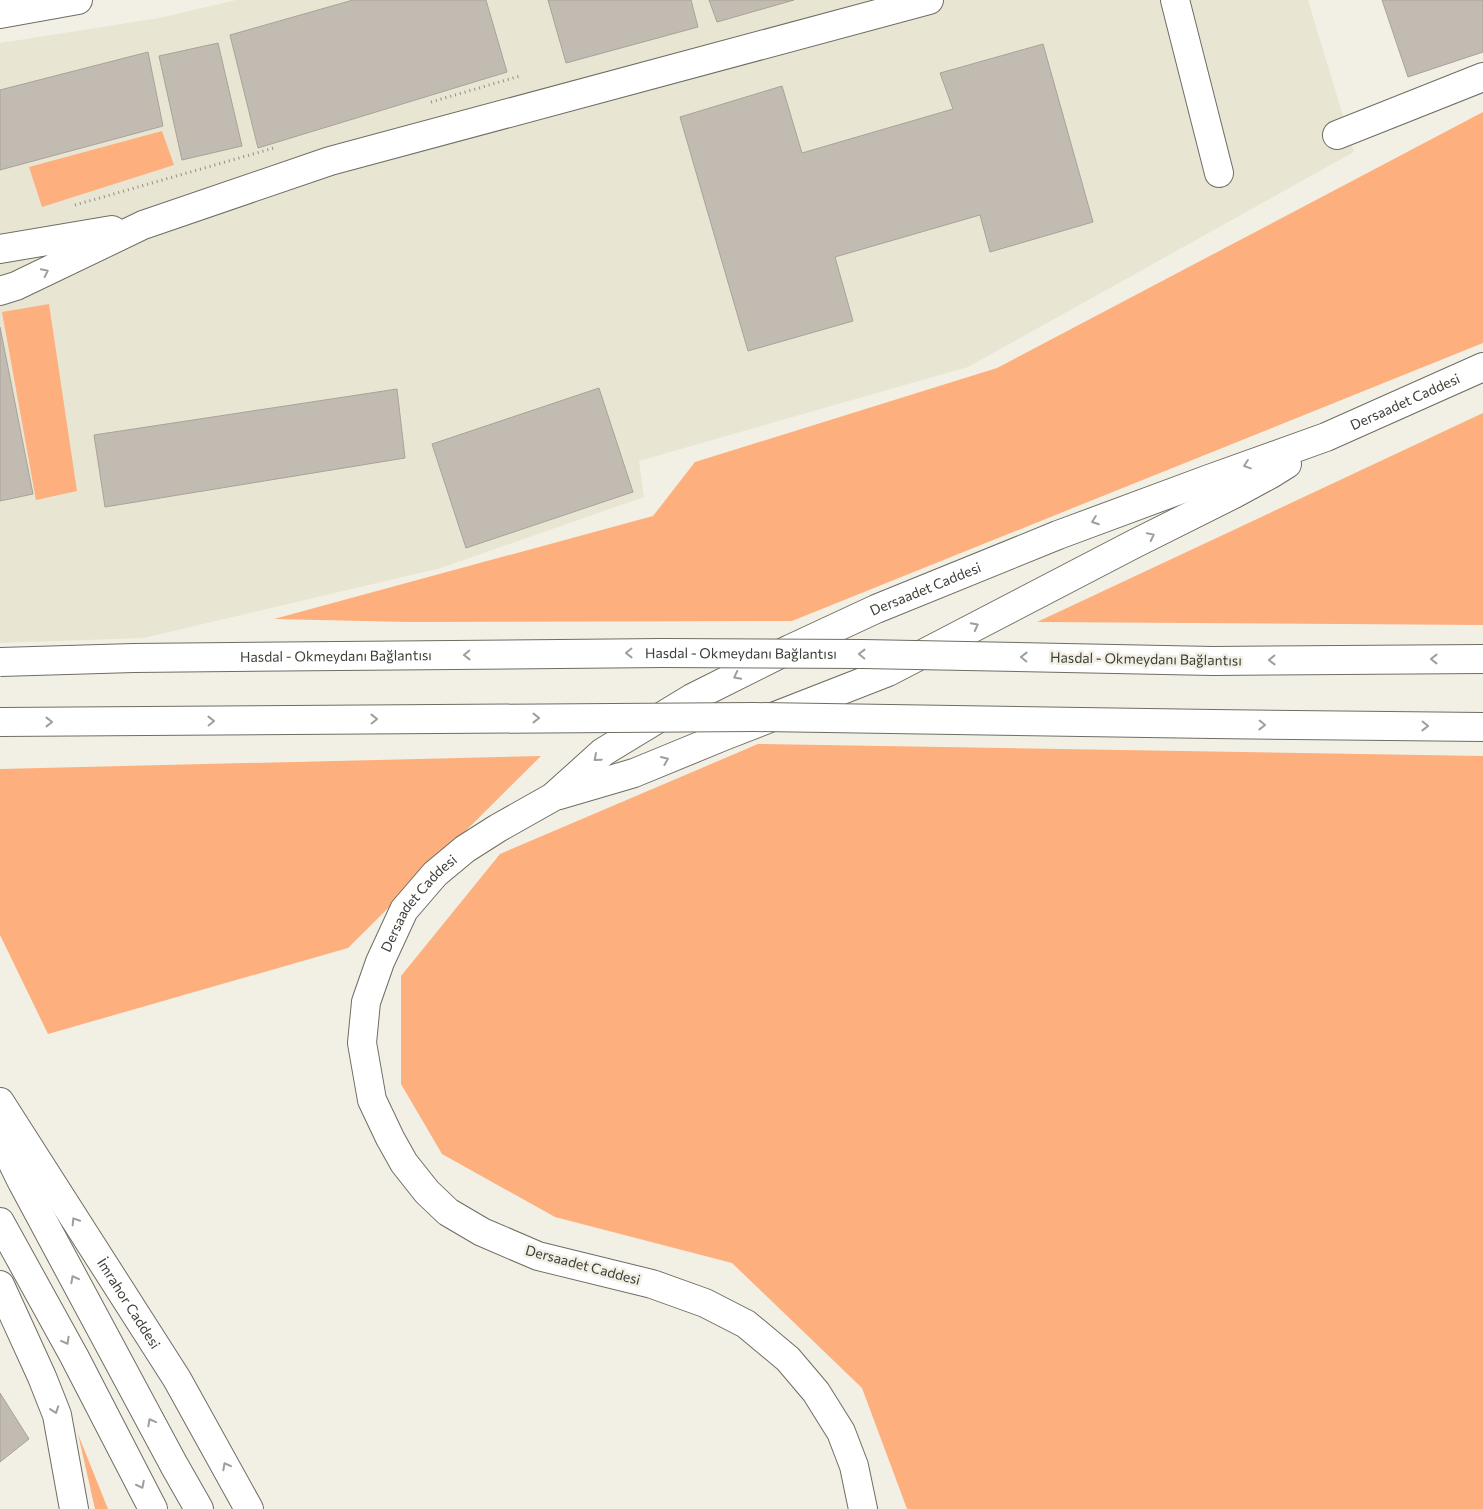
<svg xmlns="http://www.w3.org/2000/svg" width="1483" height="1509" viewBox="0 0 1483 1509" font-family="Commissioner,sans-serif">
<rect width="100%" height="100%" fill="#f2f0e4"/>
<path fill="#e8e6d3" d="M236 0H1308L1354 152 968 367 639 461 644 497 441 568 144 638 0 643V43L159 18Z"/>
<path fill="#fdaf7e" d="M1483 112V343L792 621 409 622 274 619 653 516 695 462 997 368Z
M162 131 174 165 42 207 29 167Z
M49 304 77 491 36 500 2 312Z
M1483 413V625L1037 622Z
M758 744 1483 756V1509H907L862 1388 732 1263 555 1217 442 1154 401 1084V976L500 854Z
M541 756 348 948 48 1034 0 935V769Z
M78 1434 108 1509H95Z"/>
<path fill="#c2bbb1" stroke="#a9a298" d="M353 0H486L507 72 258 148 230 35Z
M548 0H691L698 27 566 63Z
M709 0H794L717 22Z
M1382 0H1483V52L1408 77Z
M218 43 242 146 182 160 159 56Z
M1043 44 1093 222 990 252 980 215 835 257 853 321 748 351 680 117 782 86 802 153 953 109 940 73Z
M148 52 163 126 0 170V90Z
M0 327 33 494 0 501Z
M599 388 633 492 466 548 432 444Z
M397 389 405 458 105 507 94 435Z
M0 1393 29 1439 0 1462Z"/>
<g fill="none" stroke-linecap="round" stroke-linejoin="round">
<g stroke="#6f6d63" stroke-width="30">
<path id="minor" d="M1175 0 1219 173
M0 14 78 0
M1337 135 1483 77
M0 249 112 230
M0 291 16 286 143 225 330 161 929 0"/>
</g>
<g stroke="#6f6d63" stroke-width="30">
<g id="major">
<path d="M559 795 634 773 724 736 888 672 1134 544 1234 494 1271 474 1287 464"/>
<path id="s1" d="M0 1102 177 1379 249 1509"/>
<path d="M0 1137 22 1182 174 1465 199 1509"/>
<path d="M0 1222 74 1356 153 1509"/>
<path d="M0 1285 42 1377 57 1415 74 1509"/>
<path id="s2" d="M863 1509 854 1466 841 1432 816 1392 788 1359 746 1324 705 1303 652 1284 538 1256 482 1232 448 1212 427 1192 404 1163 390 1138 372 1100 362 1043 366 1002 380 962 404 910 435 874 465 849 498 828 553 797 603 752 692 698 790 649 876 609 1058 535 1209 479 1326 437 1483 367"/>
</g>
</g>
<g stroke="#6f6d63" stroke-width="30">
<path id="highway" d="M1213 661 1483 659
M1213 724 1483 727"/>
</g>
<path stroke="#8f8e86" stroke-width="3" stroke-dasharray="1 4" stroke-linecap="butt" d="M431 102 520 76
M75 205 274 148"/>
<use href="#minor" stroke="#fff" stroke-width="28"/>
<use href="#major" stroke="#fff" stroke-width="28"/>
<use href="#highway" stroke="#fff" stroke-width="28"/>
<g stroke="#6f6d63" stroke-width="30" stroke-linecap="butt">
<g id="highway-bridge">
<path id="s3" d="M0 662 134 658 662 653 863 654 1213 661"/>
<path d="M0 722 754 717 1213 724"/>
</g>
</g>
<use href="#highway-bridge" stroke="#fff" stroke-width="28"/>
</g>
<defs><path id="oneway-chevron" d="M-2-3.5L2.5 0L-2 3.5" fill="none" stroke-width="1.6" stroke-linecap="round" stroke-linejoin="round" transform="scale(1.25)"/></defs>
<g stroke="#9e9e9c">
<use href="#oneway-chevron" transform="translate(45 272) rotate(-26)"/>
<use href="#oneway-chevron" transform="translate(1247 465) rotate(161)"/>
<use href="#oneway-chevron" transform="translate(1095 521) rotate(160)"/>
<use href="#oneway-chevron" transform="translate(1151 536) rotate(-26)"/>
<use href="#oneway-chevron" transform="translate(975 626) rotate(-27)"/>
<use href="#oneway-chevron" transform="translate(629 653) rotate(179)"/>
<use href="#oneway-chevron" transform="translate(862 654) rotate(-179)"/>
<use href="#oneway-chevron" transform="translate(467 655) rotate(179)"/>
<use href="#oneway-chevron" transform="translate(1024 657) rotate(-179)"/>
<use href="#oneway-chevron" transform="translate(1434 659) rotate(180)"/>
<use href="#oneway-chevron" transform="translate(1272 660) rotate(179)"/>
<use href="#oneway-chevron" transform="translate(737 676) rotate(153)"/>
<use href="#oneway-chevron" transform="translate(536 718)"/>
<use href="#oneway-chevron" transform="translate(374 719) rotate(-1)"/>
<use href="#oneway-chevron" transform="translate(211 721) rotate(-1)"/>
<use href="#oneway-chevron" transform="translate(49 722)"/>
<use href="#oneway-chevron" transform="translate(1262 725) rotate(1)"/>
<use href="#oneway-chevron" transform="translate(1425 726) rotate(1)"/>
<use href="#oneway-chevron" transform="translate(597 758) rotate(139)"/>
<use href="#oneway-chevron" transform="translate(665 760) rotate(-23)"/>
<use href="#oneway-chevron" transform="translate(75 1221) rotate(-122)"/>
<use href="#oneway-chevron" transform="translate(74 1279) rotate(-118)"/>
<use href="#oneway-chevron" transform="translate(66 1341) rotate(61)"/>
<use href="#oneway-chevron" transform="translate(55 1410) rotate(70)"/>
<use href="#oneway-chevron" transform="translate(151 1422) rotate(-118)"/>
<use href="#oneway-chevron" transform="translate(226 1466) rotate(-118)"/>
<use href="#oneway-chevron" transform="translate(141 1485) rotate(63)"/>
</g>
<g text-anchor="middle" stroke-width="5" stroke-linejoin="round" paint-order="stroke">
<g font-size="14" fill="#3d3d38" stroke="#f2f0e4">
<text dy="5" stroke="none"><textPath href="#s2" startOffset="2014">Dersaadet Caddesi</textPath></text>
<text dy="5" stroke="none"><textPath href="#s2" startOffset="1499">Dersaadet Caddesi</textPath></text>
<text dy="5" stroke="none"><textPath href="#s3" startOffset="741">Hasdal - Okmeydanı Bağlantısı</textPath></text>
<text dy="5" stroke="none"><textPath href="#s3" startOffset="336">Hasdal - Okmeydanı Bağlantısı</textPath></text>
<text transform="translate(1146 659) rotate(1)" y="5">Hasdal - Okmeydanı Bağlantısı</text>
<text dy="5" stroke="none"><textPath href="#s2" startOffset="895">Dersaadet Caddesi</textPath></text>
<text transform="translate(583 1265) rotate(15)" y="5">Dersaadet Caddesi</text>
<text dy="5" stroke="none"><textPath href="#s1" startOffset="239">İmrahor Caddesi</textPath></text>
</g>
</g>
</svg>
